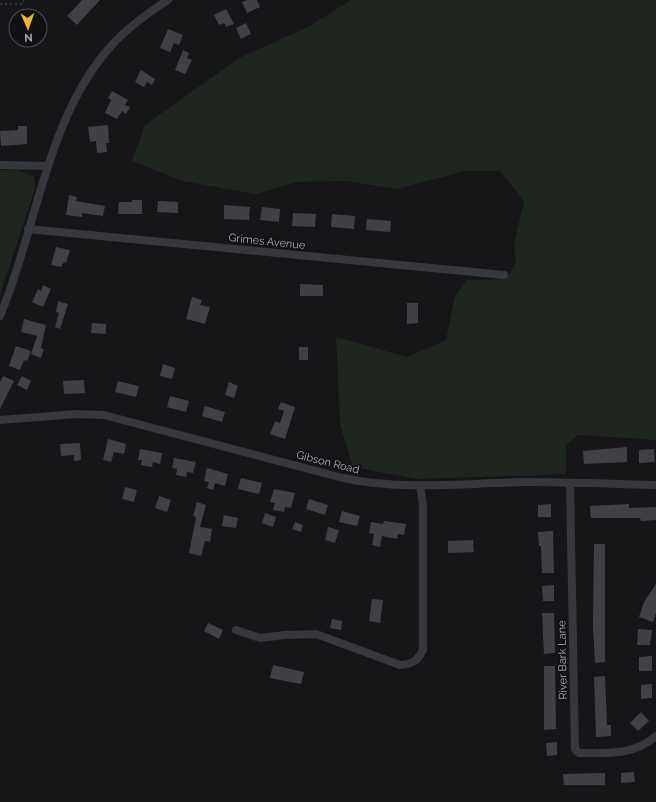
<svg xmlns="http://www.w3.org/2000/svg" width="656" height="802" viewBox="0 0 656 802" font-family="Raleway,sans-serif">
<rect width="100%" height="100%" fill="#161618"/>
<path fill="#1e261f" d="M351 0H656V440L578 435 566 445V474L417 479 353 467 340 424 336 337 407 357 446 340 455 296 467 280 506 279 516 263 514 245 524 201 500 171H465L397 189 346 181 297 182 256 194 183 181 132 161 145 125 239 58 308 27Z
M0 170H17L34 176 35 188 0 295Z"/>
<path fill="#404145" d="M82 0H100L77 25 67 16Z
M247 0H257L260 7 247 13 242 2Z
M226 9 234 24 226 27 224 23 219 25 214 15Z
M246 23 251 34 241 39 236 28Z
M168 29 183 35 179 45 174 43 170 52 160 48Z
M183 50 189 53 187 58 192 60 185 74 175 70Z
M141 70 155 79 152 85 147 82 144 87 135 82Z
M112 91 128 100 125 105 130 107 126 114 122 111 117 119 105 113 111 100 108 98Z
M108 125 109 143H106L107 152 97 153 96 141 90 142 88 127Z
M18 126H27V144L1 146 0 131 18 130Z
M69 195 77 197 76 201 105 206 103 216 82 213V217L66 215Z
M132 200H142V214H118L119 202H132Z
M158 201 178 202V213L157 212Z
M224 205 250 207 249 220 224 219Z
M262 207 280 209 279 222 260 220Z
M293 213 316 214 315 227 292 226Z
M332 214 355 216 354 229 331 227Z
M367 219 391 221 390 232 366 230Z
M56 247 70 250 66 263 64 262 61 267 51 265Z
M300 284 323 285V296H300Z
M43 285 51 289 43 307 32 302 38 289 41 291Z
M192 297 202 300 200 305 210 307 205 324 186 319Z
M58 301 68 304 60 329 55 327 59 313 56 312Z
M407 303H418V323L407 324Z
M24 319 46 325 41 348 44 349 41 358 31 354 37 336 21 332Z
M92 323 106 324V334L91 333Z
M16 346 31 351 27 361 24 360 20 370 9 366Z
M299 347H308V360H299Z
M163 364 175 368 172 379 160 376Z
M3 376 14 381 0 409V382Z
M22 376 31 381 27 390 17 385Z
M84 380 85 393 64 394 63 381Z
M118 381 139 386 136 397 115 392Z
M229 382 238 386 234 398 225 395Z
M170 396 189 401 186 412 167 407Z
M281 402 295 407 285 439 270 434 275 421 280 423 284 411 278 409Z
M205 406 225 412 222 422 202 416Z
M108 439 126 444 124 454 114 452 111 462 103 460Z
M80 443 81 460 74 461V455L61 456 60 444Z
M627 447V462L584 464 583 451Z
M140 449 162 453 160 464 153 462 152 467 141 465 142 460H138Z
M654 449 655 462 639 463V450Z
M174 458 196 462 193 473 187 472 186 477 176 475 177 469 172 468Z
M207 468 228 474 225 486 215 483 213 490 207 488 209 482 204 481Z
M241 478 262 483 259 494 238 489Z
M125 487 137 490 134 502 122 499Z
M274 489 295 493 291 508 285 507 284 512 273 510 275 503 270 502Z
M159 496 171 500 167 512 155 508Z
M309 499 328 505 325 515 306 509Z
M197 502 206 505 200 527 212 529 210 542 205 541 201 556 189 553 196 517 193 516Z
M551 504V517H538V505Z
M629 504V508L656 507V520L641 521 640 518H591L590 506Z
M342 511 360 516 357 526 339 522Z
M265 513 276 517 273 527 262 523Z
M224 515 238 518 236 528 222 526Z
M384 521 406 524 404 535 398 534 397 539 382 536 380 547 372 545 374 534 369 533 371 522 383 524Z
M295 522 303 525 301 532 292 529Z
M328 527 339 530 335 543 325 540Z
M553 531 554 573H542L541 546H539L538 532Z
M473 540 474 552 448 553V541Z
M594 544H605V662L595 663 593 626Z
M656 584V613L653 622 639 617 644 602Z
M554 585V601H543L542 586Z
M372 599 383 600 380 623 369 621Z
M542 613H554L555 653 544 654Z
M332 619 342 621 341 630 330 628Z
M208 623 223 630 219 639 204 631Z
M638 629 652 630 650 645H637Z
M652 656V671H639V657Z
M273 665 304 672 301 684 270 678Z
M544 666H555L556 729 544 730Z
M605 676 607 725H611V736L596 737 594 677Z
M652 684V698L641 699V685Z
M641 712 649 721 638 731 630 723Z
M557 742V755L547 756 546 743Z
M634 772 635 782 621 783V773Z
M605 773V785H564L563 774Z"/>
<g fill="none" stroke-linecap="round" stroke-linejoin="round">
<path stroke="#3d3f44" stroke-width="1.5" stroke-dasharray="2 3" stroke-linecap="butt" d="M0 4H22L24 0"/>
<path stroke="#37383d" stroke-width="8" d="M0 165 48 166
M28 229 504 275
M0 316C37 229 46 118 111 46 127 28 148 13 168 0
M0 420 77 414 104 415 343 478C403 491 463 483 525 482 569 482 612 484 656 485
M570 483 575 749 579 753C607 753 633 756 656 736
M236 630 260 638 285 635 316 634 400 665C413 664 417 661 423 650V505L420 486"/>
</g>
<g text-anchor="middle" stroke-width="3.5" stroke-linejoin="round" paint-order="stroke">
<g font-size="11" fill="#a8adb8" stroke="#111113">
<text transform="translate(267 241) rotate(6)" y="4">Grimes Avenue</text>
<text transform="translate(328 462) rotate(14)" y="4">Gibson Road</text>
<text transform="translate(562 660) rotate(-91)" y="4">River Bark Lane</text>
</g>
</g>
<g transform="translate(28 28) rotate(178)"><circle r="19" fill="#111113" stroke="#4d4f55"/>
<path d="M0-3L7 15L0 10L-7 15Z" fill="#f2b134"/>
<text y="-6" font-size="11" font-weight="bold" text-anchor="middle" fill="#a8adb8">N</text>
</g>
</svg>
